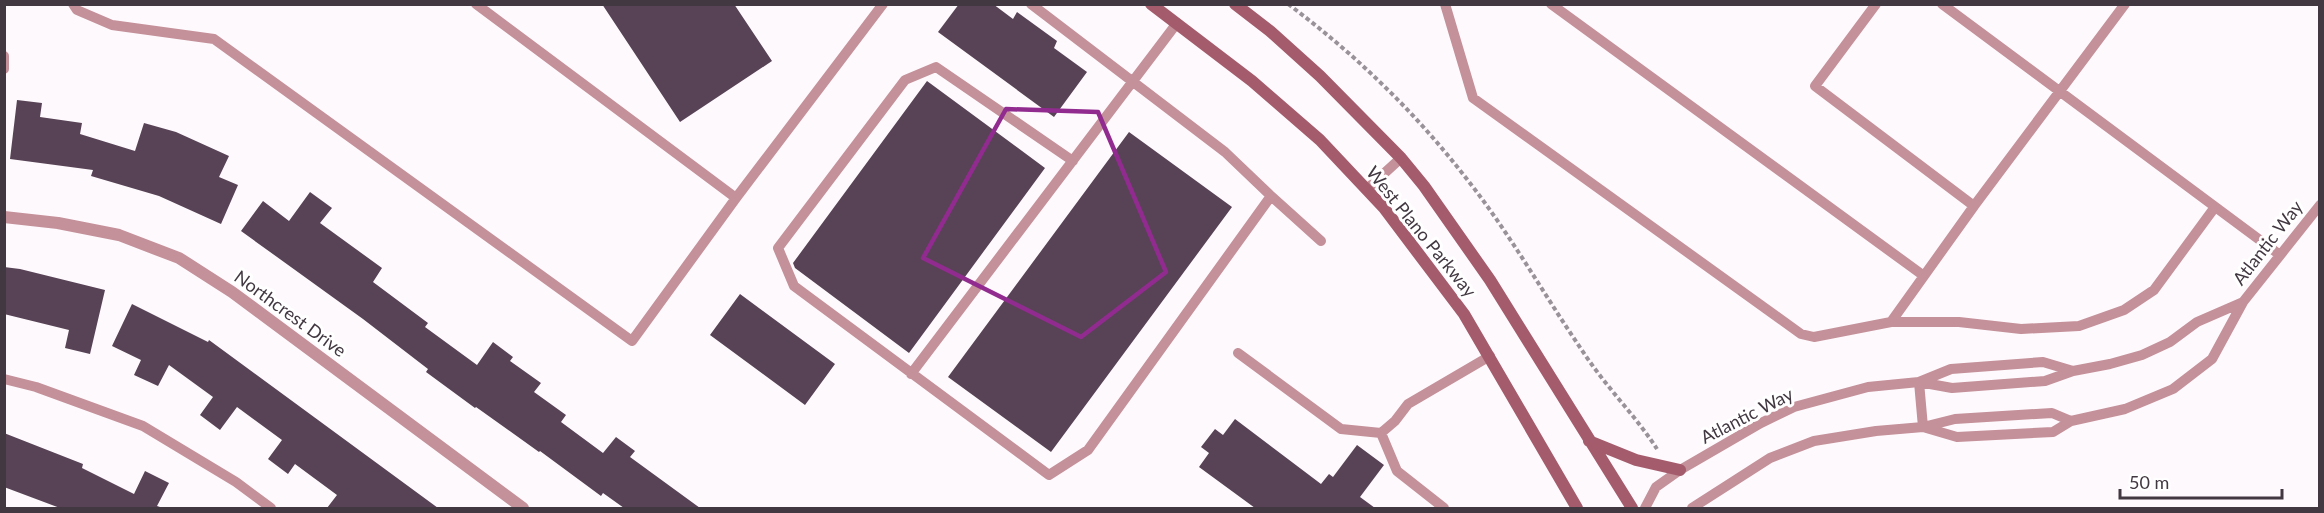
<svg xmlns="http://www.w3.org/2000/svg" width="2324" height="513" viewBox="0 0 2324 513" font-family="Lato,sans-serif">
<rect width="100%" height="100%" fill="#fef9fd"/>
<path fill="#574355" d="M602 4H734L772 61 680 122Z
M959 4H993L1013 19 1017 12 1057 41 1054 48 1087 72 1054 117 938 32Z
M927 81 1045 168 909 353 795 268 793 263Z
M17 100 42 103 40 117 82 123 80 134 135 151 144 123 176 132 229 156 219 177 238 185 221 224 159 196 91 176 93 170 10 159Z
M1129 132 1232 207 1051 452 948 377Z
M310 192 332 208 320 223 382 268 373 282 428 323 425 327 477 365 493 342 513 357 510 361 541 383 534 392 566 415 561 422 603 453 616 437 635 451 630 457 700 508H624L603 493 601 496 540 451 539 452 476 407 475 408 426 372 428 369 363 319 241 231 263 201 289 221Z
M4 267 20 269 105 290 90 354 65 348 69 330 4 314Z
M740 294 835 364 805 405 710 335Z
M132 304 208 342 209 340 438 508H327L337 495 295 464 288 474 268 459 282 440 237 407 220 430 200 415 213 397 169 365 158 386 134 375 141 360 112 346Z
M1235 419 1321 484 1329 474 1333 477 1357 445 1384 465 1360 497 1375 508H1255L1199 467 1209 453 1201 447 1215 429 1223 435Z
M4 433 83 464 82 468 134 494 145 471 169 483 157 506 163 508H60L4 487Z"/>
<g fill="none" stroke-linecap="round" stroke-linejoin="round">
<path stroke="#9a9299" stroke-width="4" stroke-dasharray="4.5 3" stroke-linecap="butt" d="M1288 4C1355 54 1415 112 1466 178 1512 236 1548 302 1590 362 1611 392 1637 418 1657 449"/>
<path stroke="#c49099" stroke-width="10" d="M73 4 77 10 112 25 214 39 632 341 736 198 883 4
M476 4 736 198
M1031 4 1225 152 1271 196
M1445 4 1473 98 1801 334 1814 337 1891 322 1974 206 1815 86 1876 4
M1551 4 1924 276
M1942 4 2280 255
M4 56V69
M1073 161 936 67 905 80 778 248 794 286 1049 475 1088 450 1271 196 1321 241
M1367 189 1401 158
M1974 206 2125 4
M1891 322H1959L2021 329 2079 326 2124 310 2154 290 2215 207
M1238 353 1341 429 1381 433 1395 421 1408 404 1490 356
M911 374 1177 23
M4 379 36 387 143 426 236 482 271 508
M1919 382 1951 369 2043 362 2073 371
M1919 382 1923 427
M1923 427 1957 437 2053 432 2071 421 2125 409 2173 389 2212 359 2243 302 2320 205
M1381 433 1397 471 1444 508
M1645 508 1656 487 1680 470 1761 423 1794 407 1868 387 1919 382 1952 388 2045 381 2073 371 2110 364 2142 355 2170 342 2197 322 2243 302
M1692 508 1770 458 1814 441 1876 431 1923 427 1955 419 2052 413 2071 421"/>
<path stroke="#c49099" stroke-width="12" d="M4 217 58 223 119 235 179 258 232 292 523 508"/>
<path stroke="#a45c6c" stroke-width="12" d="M1151 4 1252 81 1320 140 1384 208 1464 314 1577 508
M1235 4 1270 31 1320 76 1401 158 1424 186 1490 280 1632 508
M1589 441 1636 460 1680 470"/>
</g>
<path fill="none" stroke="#922b90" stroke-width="4.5" stroke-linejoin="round" d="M1006 109 1098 112 1166 272 1081 337 923 258Z"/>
<g text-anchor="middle" stroke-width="6" stroke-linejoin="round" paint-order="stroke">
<g font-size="18" fill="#423841" stroke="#fff">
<text transform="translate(1421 232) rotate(51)" y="6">West Plano Parkway</text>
<text transform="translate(2268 243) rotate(-52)" y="6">Atlantic Way</text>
<text transform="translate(290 314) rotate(36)" y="6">Northcrest Drive</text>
<text transform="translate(1747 416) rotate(-27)" y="6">Atlantic Way</text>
</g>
</g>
<rect width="2324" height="513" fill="none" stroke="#423841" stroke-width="12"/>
<path d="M2120 489v9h162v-9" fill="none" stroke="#423841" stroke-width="3"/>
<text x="2129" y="489" font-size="18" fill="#423841" stroke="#ffffff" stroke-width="4.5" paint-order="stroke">50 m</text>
</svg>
